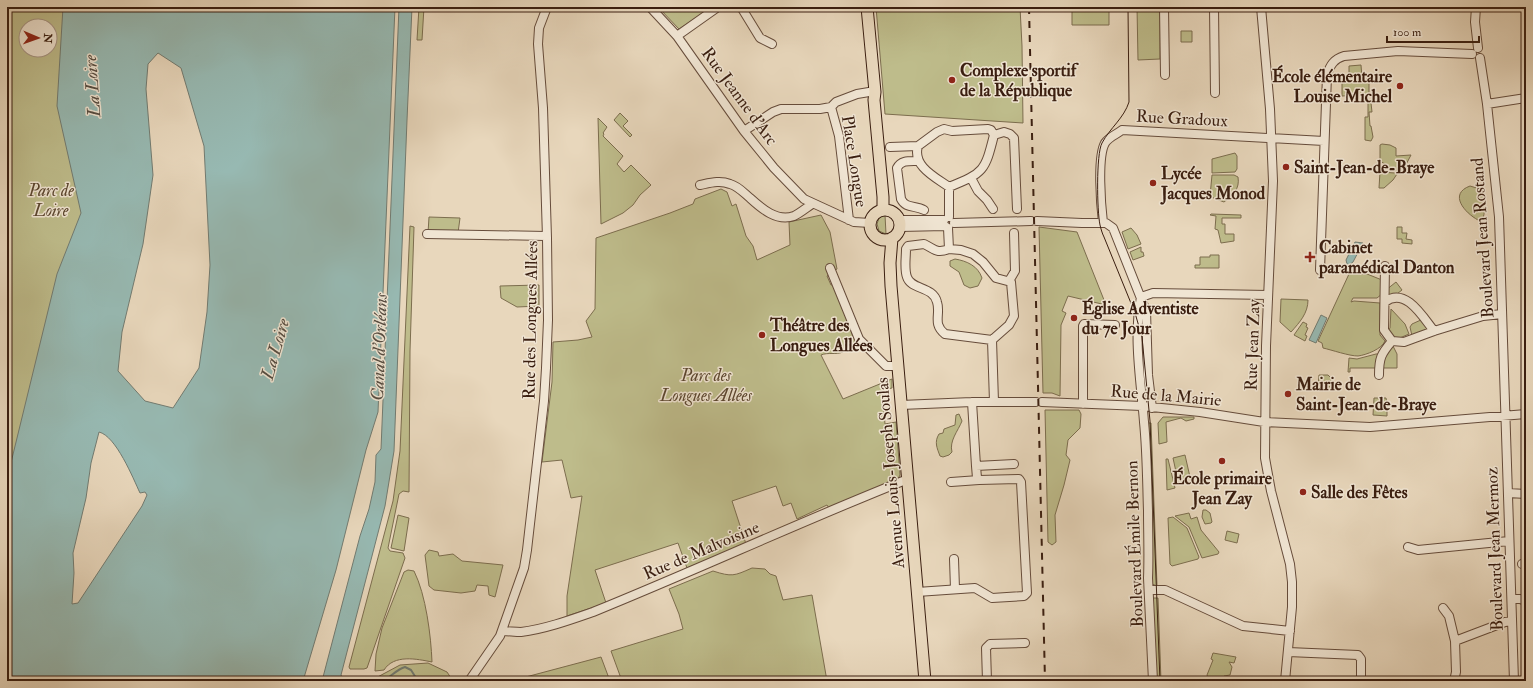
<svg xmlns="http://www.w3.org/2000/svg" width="1533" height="688" viewBox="0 0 1533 688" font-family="'IM FELL Double Pica',serif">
<rect width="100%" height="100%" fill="#e8d7bc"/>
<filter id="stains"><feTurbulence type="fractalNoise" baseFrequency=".005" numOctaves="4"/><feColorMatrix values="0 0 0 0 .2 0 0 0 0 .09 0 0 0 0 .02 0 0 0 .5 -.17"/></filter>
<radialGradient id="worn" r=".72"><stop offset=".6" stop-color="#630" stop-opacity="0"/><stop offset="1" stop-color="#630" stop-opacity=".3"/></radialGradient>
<path fill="#bebc8b" stroke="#7c6d4e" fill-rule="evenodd" d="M7 7H74L97 203 7 600ZM26 26H50V50H26Z
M419 7H424L422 40H417Z
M658 7H712L679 29Z
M876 7H1020L1022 46 1023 123 885 114Z
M1072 7H1109V25H1072Z
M1137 7H1160V59L1138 60Z
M1181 31H1192V42H1181Z
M1361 65 1362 78H1349V66Z
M1369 79V95L1342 96V80Z
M1368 102 1371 103 1372 112H1369L1370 126H1371L1373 137 1371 141 1365 140V117H1368Z
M620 113 628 121 623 126 632 135 630 137 614 120Z
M598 118 607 127 603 133 604 134 603 136 623 156 617 164 624 172 631 165 651 185 640 195 633 205 623 213 601 224Z
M1382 144 1390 145 1396 148V156L1411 155 1401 174 1380 161V145Z
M1235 153 1237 156V169L1235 172 1212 173V159Z
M1380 172 1395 173 1397 174 1393 180 1384 188H1379Z
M1212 175H1234L1238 177C1240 189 1233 195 1224 202L1211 197 1210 196Z
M1470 186 1480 189C1485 196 1486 209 1483 218L1478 220C1465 213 1448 194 1470 186Z
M721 189 727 192 732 206 736 204 746 236 753 246 757 260 790 245 789 222 821 215 830 232 837 269 827 276 831 285 838 284 852 334 857 345C851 345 848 350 843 352 836 355 828 352 821 355L843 399 892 379V388L882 390 885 424 896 422 900 475 898 479 829 508 827 505 797 519 791 503 783 506 776 486 732 501 746 544 687 568 678 543 595 570 606 603 567 616V596L582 496 571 498 562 460 542 462 552 382 553 342 578 340 592 337 586 321 595 309 596 238 670 213 693 204 695 199Z
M1211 214 1241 215V218H1222V224H1225V234H1234V241L1221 243 1218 230 1215 229 1216 216 1210 215Z
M885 215 886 234 879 231 877 224 879 218Z
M429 217 460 218 458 233H428Z
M410 226 414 227 410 351 409 492 403 491 399 494 388 548 390 551 403 553 405 558 367 668 364 669H350L349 667 393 501 400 451Z
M1039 227 1077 232 1106 305 1068 296 1062 311 1066 313 1061 325 1060 396 1052 393H1043Z
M1397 227H1402V233H1407L1406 239 1412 240V244L1402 243V239H1397Z
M1131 228 1137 235 1141 244 1128 249 1122 232Z
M1141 247V252H1143L1144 256 1133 260 1130 252Z
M1210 255H1219V268H1195V265H1200V257H1210Z
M955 259C967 261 978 266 982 278L978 286 970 288 964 285 959 272 950 266V261Z
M1354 270 1362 274H1367L1382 280V294L1377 298H1353L1351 302 1354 301 1380 303V335L1385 341C1382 349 1366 355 1358 356 1349 356 1332 350 1323 348L1322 343 1318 341 1349 274Z
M1396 282 1402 290 1393 297H1389L1386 290Z
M539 285V306L517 307 501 298 500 286Z
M1281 299 1308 300C1308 313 1300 322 1291 332L1280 322Z
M1391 309 1405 324 1409 334 1395 340 1387 332 1390 328Z
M1423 319 1429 330 1412 336 1410 327 1412 324Z
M1303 322 1307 324 1306 327 1308 328 1305 335 1307 336 1305 341 1294 335Z
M1393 346 1397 354V368H1381L1387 350Z
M1376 354H1379L1377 368H1350V372H1348L1349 358 1357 359Z
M1319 375H1328L1331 378V387L1318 386Z
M1374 398H1386L1387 404V416L1373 415Z
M1045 410H1079L1081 414 1080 428 1068 440 1066 455 1070 460 1064 485 1055 515 1056 542 1052 545 1048 542Z
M959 414 962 421C958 431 949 441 952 452L949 455 943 457 940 456C937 448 934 442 939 434L943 433 944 429 955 425 956 415Z
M1163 417H1194V419L1186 421 1181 418 1166 422 1167 442 1159 444 1158 423Z
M1146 423H1151L1157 586 1152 584Z
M1185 455 1190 477 1178 481 1173 458Z
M1166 459H1168L1175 488 1167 490Z
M1203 510H1206L1210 513 1212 522 1211 523 1205 524 1202 517Z
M1189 513 1191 519 1197 517 1201 530 1219 552 1218 554 1202 558 1189 527 1175 516Z
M398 515 409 518 404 551 391 548Z
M1173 517 1187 528 1199 557 1198 559 1172 566 1170 564 1168 518Z
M1227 531 1239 534 1237 543 1225 540Z
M429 550 438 552 439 556 453 554 462 561 503 565 495 597 489 595 488 586 477 585 475 591 461 593 434 590 429 586 425 555Z
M752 568 765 569 770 574 776 576 783 600 812 595 827 681H622L611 651 683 629 679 614 669 589 713 571C732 577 734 576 752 568Z
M408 570 414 571C426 595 431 636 432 662 417 659 394 654 384 670L375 671 376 654 382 628 404 572Z
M1153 598H1158L1161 681H1156Z
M1213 653 1236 657 1234 663 1229 662 1232 667 1230 675 1224 676 1223 681H1217L1208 678 1207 675 1213 660 1211 659Z
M601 657 610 681H519L522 678Z
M428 663 447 672 453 681 372 680 400 665Z"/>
<path fill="#97b9b2" stroke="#727b71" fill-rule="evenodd" d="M63 7H395L378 412 366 450 336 570 303 681H7V479L57 274 81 213 57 106ZM158 53 181 68 204 146 210 265 207 312 199 368 173 408 145 401 118 371 122 332 143 244 153 175 146 89 148 64ZM99 432C116 436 133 478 140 493L145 492 147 495 142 506 78 603 72 604 74 573 73 553 86 498 91 463Z
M399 7H412L407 120 394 451 385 506 341 675 342 677 341 681H322L360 536 369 509 375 482 376 455 381 449Z
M1355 242 1363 243 1353 262 1349 265 1347 264 1346 260Z
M1321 315 1327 318 1316 343 1309 340Z"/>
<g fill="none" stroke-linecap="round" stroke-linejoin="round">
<path stroke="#727b71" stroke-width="2" d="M381 681C391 678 395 670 405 667L411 670 418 681"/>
<g stroke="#664c3b" stroke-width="10">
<path id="minor" d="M650 7 677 36 744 131 774 168 804 199 854 222 870 223
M741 7 760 38 772 44
M1164 7 1165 75
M1214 7 1215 93
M1261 7 1270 109 1273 181 1266 346 1265 458 1271 491 1290 564 1292 582V607L1285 681
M1476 7 1475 22 1478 48
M677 36 718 7
M1480 58 1487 104 1499 217 1514 681
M1487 104 1526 98
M831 107 839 136 849 220
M944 129 952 131 988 129 991 130 994 135C985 171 984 173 949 187 935 177 912 166 918 146L937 132Z
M744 131 773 112 781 109H820L831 107 836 102 857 94 875 91
M994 135 1004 132 1010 134 1014 138 1017 209
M890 147 918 146
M918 161C909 161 901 160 897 168L901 199C906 209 915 205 924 210
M971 178 978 191 987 200 993 209
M700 185C710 183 720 180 730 184 738 186 744 193 750 198 762 209 777 222 794 216 800 213 806 208 812 204
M949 217V187
M900 220H944
M1037 221 1082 223H1106L1113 228 1146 311 1148 375 1152 408
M954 223 1031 221
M1103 223C1101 206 1097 157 1105 143 1110 136 1116 135 1122 130L1324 141
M900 227 945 226 948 228
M948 228 949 249 961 250 973 254 983 262 996 278 1011 282 1014 316 1009 325 992 340 945 334C932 324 941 314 937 302 933 286 911 290 907 277 904 269 906 258 906 249L908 246 924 244C935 249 936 254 949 249
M427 234 546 236
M1385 266 1384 330 1392 341
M830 268 859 339 886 366H898
M1320 270 1327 75C1330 65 1334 59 1344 56L1398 51 1472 54
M1009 281 1015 271 1014 233
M1141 297C1133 338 1141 381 1144 422 1147 452 1147 481 1148 511 1148 533 1149 556 1148 578L1153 681
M1141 297 1153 293 1268 295
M1385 302C1405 286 1423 317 1434 331
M992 340 994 402
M1392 341 1404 342 1434 331 1483 316 1502 314
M1379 375C1379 358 1381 354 1392 341
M972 402 976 466 1014 464
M1042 402 1142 406 1200 412 1264 422 1370 427 1526 414
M1083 404V326L1084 324 1115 325
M901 405 972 402H1036
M951 482 979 480
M1508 493 1526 494
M1408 547 1418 550 1509 541
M954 559 955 589
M1522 564H1526
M1150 590H1165L1243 626 1290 631
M917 592 975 588 992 598 1024 596 1027 593 1021 482 1019 479 979 480 977 478 976 466
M1512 599H1520L1526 601
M1443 608 1449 616 1455 641
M502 631C508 631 515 632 521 632 545 629 570 620 593 612 699 569 802 521 908 479
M1288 652 1358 655 1361 659V681
M469 681 500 636 524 568 527 550 544 401 546 368 548 320 547 238 543 108 538 44 539 28 547 7
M987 681 986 648 990 644 1025 643
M1454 681 1456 672 1455 641 1505 622 1512 621"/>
</g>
<g stroke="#3a1e10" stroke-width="13">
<path id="major" d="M867 7 875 92 874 100 883 197V210
M870 225a15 15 0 1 1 30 0a15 15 0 1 1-30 0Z
M892 238 890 263 891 286 925 681"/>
</g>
<use href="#minor" stroke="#f0e5d3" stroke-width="8"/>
<use href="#major" stroke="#e8d7bc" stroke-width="11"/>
<path stroke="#3a1e10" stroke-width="1" d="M1128 7 1129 102C1124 118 1110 128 1102 143 1096 154 1097 211 1100 225 1101 229 1102 233 1104 237L1135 313 1142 337 1150 421 1160 681"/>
<path stroke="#3a1e10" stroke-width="2" stroke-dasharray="7 7" stroke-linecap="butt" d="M1029 7 1045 681"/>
</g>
<g fill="#8f2418" stroke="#f0e5d3" stroke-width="1.5">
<circle cx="952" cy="80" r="4"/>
<circle cx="1400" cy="86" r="4"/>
<circle cx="1286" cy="167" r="4"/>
<circle cx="1153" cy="183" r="4"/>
<path d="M1308 251h4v4h4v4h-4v4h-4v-4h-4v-4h4z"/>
<circle cx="1074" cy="318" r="4"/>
<circle cx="762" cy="335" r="4"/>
<circle cx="1288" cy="394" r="4"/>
<circle cx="1222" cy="461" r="4"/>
<circle cx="1303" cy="492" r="4"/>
</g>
<g text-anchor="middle" stroke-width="3" stroke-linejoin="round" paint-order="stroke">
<g font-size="17" font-weight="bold" fill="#3a1e10" stroke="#f0e5d3" text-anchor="start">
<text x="960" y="76">Complexe sportif<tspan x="960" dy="20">de la République</tspan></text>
<text x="1392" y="82" text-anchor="end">École élémentaire<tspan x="1392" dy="20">Louise Michel</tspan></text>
<text x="1294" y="173">Saint-Jean-de-Braye</text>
<text x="1161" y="179">Lycée<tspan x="1161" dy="20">Jacques Monod</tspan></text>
<text x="1319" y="253">Cabinet<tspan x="1319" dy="20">paramédical Danton</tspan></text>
<text x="1082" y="314">Église Adventiste<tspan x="1082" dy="20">du 7e Jour</tspan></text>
<text x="770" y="331">Théâtre des<tspan x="770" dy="20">Longues Allées</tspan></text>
<text x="1296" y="390">Mairie de<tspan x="1296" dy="20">Saint-Jean-de-Braye</tspan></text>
<text x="1222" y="484" text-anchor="middle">École primaire<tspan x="1222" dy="20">Jean Zay</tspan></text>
<text x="1311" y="498">Salle des Fêtes</text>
</g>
<g font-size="17" fill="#3a1e10" stroke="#f0e5d3">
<text transform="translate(740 96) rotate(54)" y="6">Rue Jeanne d'Arc</text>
<text transform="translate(1182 118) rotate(3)" y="6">Rue Gradoux</text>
<text transform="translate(855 161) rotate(81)" y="6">Place Longue</text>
<text transform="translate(1482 238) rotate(-94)" y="6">Boulevard Jean Rostand</text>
<text transform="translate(530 320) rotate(-89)" y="6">Rue des Longues Allées</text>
<text transform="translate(1252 345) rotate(-88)" y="6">Rue Jean Zay</text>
<text transform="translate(1166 395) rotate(5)" y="6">Rue de la Mairie</text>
<text transform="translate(890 473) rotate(-95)" y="6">Avenue Louis-Joseph Soulas</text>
<text transform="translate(1134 544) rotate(-92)" y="6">Boulevard Émile Bernon</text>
<text transform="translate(1494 549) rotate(-92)" y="6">Boulevard Jean Mermoz</text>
<text transform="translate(701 550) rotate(-23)" y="6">Rue de Malvoisine</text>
</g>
<g font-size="17" font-style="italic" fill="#5b462f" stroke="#f0e5d3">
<text x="51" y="196">Parc de<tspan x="51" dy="20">Loire</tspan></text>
<text x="706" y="381">Parc des<tspan x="706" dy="20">Longues Allées</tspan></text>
</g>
<g font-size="18" font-style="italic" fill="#564c41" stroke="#f0e5d3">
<text transform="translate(92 86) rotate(-94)" y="6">La Loire</text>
<text transform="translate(379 347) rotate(-88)" y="6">Canal d'Orléans</text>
<text transform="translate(275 349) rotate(-74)" y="6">La Loire</text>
</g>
</g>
<rect width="1533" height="688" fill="none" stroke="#e8d7bc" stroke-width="24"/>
<rect x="8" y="8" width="1517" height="672" fill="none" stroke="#3a1e10" stroke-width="2"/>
<rect x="12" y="12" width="1509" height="664" fill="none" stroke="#3a1e10"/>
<g transform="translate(38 38) rotate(92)"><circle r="19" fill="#f0e5d3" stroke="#a79585"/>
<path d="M0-3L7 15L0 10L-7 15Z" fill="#8f2418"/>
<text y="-6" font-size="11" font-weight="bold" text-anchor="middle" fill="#3a1e10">N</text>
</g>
<path d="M1387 36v6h92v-6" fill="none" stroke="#3a1e10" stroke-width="2"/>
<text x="1393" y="36" font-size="12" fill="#3a1e10" stroke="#f0e5d3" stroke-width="3" paint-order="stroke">100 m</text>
<rect width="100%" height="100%" filter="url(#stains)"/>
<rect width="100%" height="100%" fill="url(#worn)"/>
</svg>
